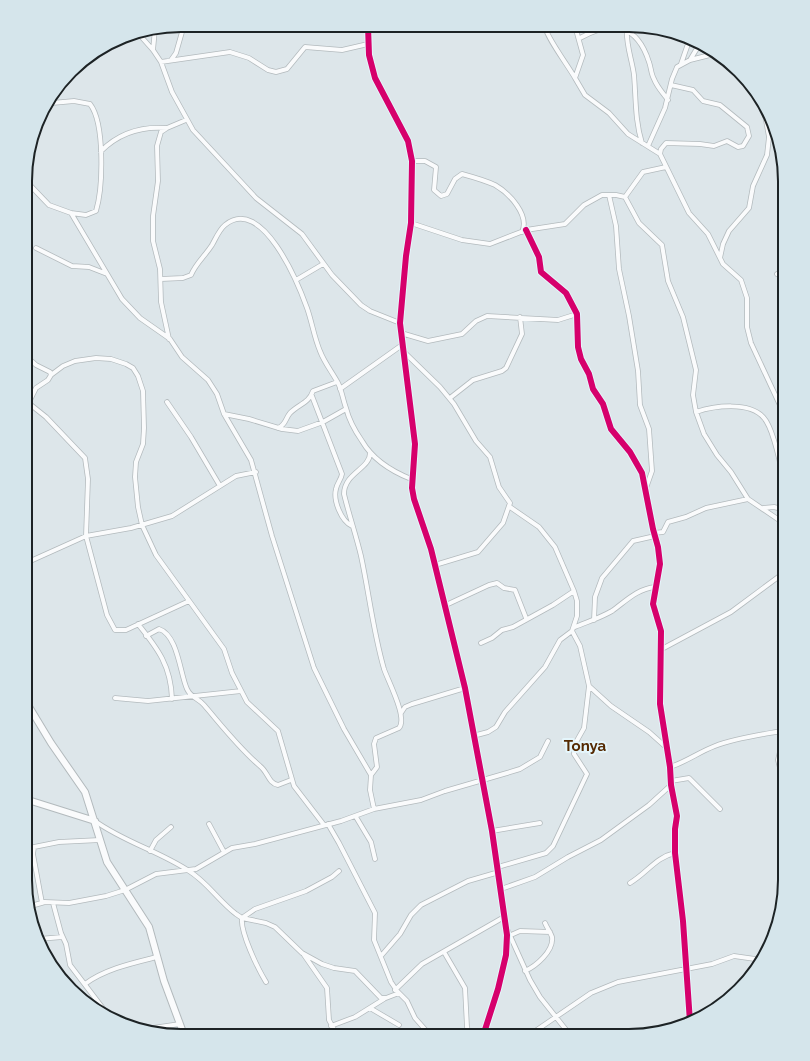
<svg xmlns="http://www.w3.org/2000/svg" width="810" height="1061" viewBox="0 0 810 1061" font-family="Raleway,sans-serif">
<rect width="100%" height="100%" fill="#dde6ea"/>
<path fill="#c8d8df" d="M176 1024 181 1035H161L144 1028Z"/>
<g fill="none" stroke-linecap="round" stroke-linejoin="round">
<path stroke="#c1afa3" stroke-width="1.5" d="M780 446 785 454"/>
<g stroke="#b3babd" stroke-width="5.5">
<path id="street" d="M368 26 369 55 375 78 408 141 412 161 411 223 406 256 400 323 415 444 412 488 414 499 431 549 465 688 492 831 507 935 506 955 498 989 483 1036
M521 26 535 29H545
M545 26C545 35 569 67 575 78
M575 26 583 55 575 78 585 95 609 113 628 134 660 154 689 213 708 234 723 264 741 280 747 298V327L751 343 785 416
M627 26C625 43 632 59 634 75 636 99 635 121 642 143
M137 32 153 50 161 62 172 92 193 130 256 198 302 234 332 275 361 305 370 311 400 323
M580 38C612 20 637 24 649 62 651 67 651 74 654 79 657 87 663 93 668 100
M153 50 155 29
M171 60 176 53 184 25
M690 60 699 45
M161 62 230 52 249 58 268 70 276 72 287 69 305 47 342 50 368 44
M681 64 689 41
M52 103 74 101 90 104C105 123 103 188 96 211L86 215 71 213
M38 125 57 95 60 86
M648 146 665 108 672 79 677 67 690 60 718 53
M101 151C119 133 142 126 167 128
M660 154 661 149 666 143 700 144 714 146 727 141 738 147 743 146 749 136 747 127 720 105 703 101 693 90 671 85
M412 161H425L436 167 434 190 441 196 447 194 455 179 462 174C473 177 484 180 495 185 509 193 530 215 522 232
M26 181 49 205 71 213 122 299 140 318 170 339 182 357 208 380 217 394 224 414 251 460 272 536 314 668 344 729 371 775 370 790 374 809
M609 195 616 226 619 269 629 316 638 371 640 405 649 429 652 471 646 488
M625 197 643 172 666 167
M411 223 462 240 490 244 526 230 565 224 584 205 602 195H616L625 197 639 223 662 245 668 281 683 317 696 370 693 395 696 412 704 434 717 455 731 472 748 499 785 524
M526 230 539 257 541 272 566 293 577 314 578 347 581 359 589 374 593 389 603 404 611 429 630 452 642 473 653 529 658 547 660 564 653 604 661 631 660 704 670 767 671 785 677 816 675 829V853L683 921 690 1022
M36 248 72 266 89 267 107 274
M720 258 723 244 729 231 749 208 753 186 767 155 769 137 763 104
M777 274 785 270
M161 279 183 278 191 275C196 263 205 256 212 245 216 238 219 230 225 225 262 195 298 283 307 308 312 322 314 337 320 351 324 362 332 372 338 383 342 391 343 400 346 408 349 420 355 431 362 441 373 460 391 471 411 479
M296 280 323 264
M401 333 428 341 462 334 476 321 487 316 558 320 577 314
M169 339 161 302 160 269 153 241V216L158 181 157 146 161 132 167 128 186 120
M403 351 440 387 454 404 476 441 490 457 499 487 510 503 503 523 478 552 435 565
M26 356 36 365 50 372 51 375 48 380 36 388 28 404
M51 375 63 366 75 361 96 358 111 359 126 364 133 368 138 376 143 391 144 428 143 444 136 462 135 477 138 507 142 525 156 555 224 649 232 673 247 702 278 731 294 786 324 825
M340 389 402 345
M312 396 342 474C341 480 337 483 336 489 333 500 341 521 352 526
M450 398 473 380 502 371 506 368 522 334 520 317
M26 401 46 417 85 458 88 479 86 536 107 615 115 630H126L189 601
M167 402 191 437 220 486
M696 412C714 406 750 401 764 418 774 429 782 471 785 486
M224 414 249 419 282 429 298 431 323 422 346 409
M278 428C286 425 285 419 290 413 299 404 309 403 313 391L337 382
M370 453C370 469 344 473 344 494 349 515 356 535 361 556 369 593 373 631 384 669 388 681 408 718 399 728L376 738 374 744 377 767 371 775
M763 508 774 507 785 510
M654 533 663 532 668 522 686 517 706 508 748 499
M26 563 86 536 131 528 172 516 236 476 256 472
M446 605 489 585 497 583 504 588 515 590 526 618
M594 620 595 597 602 578 633 541 655 536
M138 624C158 649 171 666 172 699
M575 627C587 622 600 618 612 611 626 601 637 589 655 587
M146 636 159 629C178 635 180 674 187 689 191 698 198 698 204 705 222 726 239 748 260 766 268 772 268 783 278 785L291 780
M481 643 492 638 502 630 513 627 553 605 574 591
M660 650 731 612 785 572
M589 686 611 706 649 732 667 748
M115 698 148 701 241 691
M401 713 405 707 412 704 465 688
M473 736 488 732 496 727 505 712 545 667 560 640 572 631 577 616V601L574 591 555 547 539 527 510 507
M670 767C686 762 699 752 715 746 736 738 759 735 782 731
M671 781 689 778 720 809
M785 788 778 760 783 739 781 713 785 695
M356 817 371 842 375 859
M95 821C124 842 159 851 189 871 207 882 219 901 236 914L242 918 266 923 275 927 302 953 322 964 334 968 355 971 381 998H386L399 993
M209 824 224 852
M328 824 339 843 375 913 374 940 391 982 397 991 407 1001 415 1018 430 1035
M492 831 540 823
M150 851 156 840 171 827
M498 867 546 853 553 846 587 774 574 754 575 744 584 728 589 686 580 646 572 631
M630 883C647 873 656 857 675 853
M501 889 535 877 568 857 601 840 649 805 671 785
M42 903 33 854 34 847 59 842 100 840
M53 903 61 933 66 944 70 965 108 1015
M31 906 45 902 69 903 106 896 125 890 156 874 196 869 232 848 255 844 341 821 374 809 421 800 445 791 507 773 520 769 540 757 548 741
M507 929 530 980 540 997 571 1036
M511 935 520 931 550 932
M39 939 62 937
M444 952 465 988 467 1027 470 1036
M304 955 327 988 329 1020 337 1035
M381 956 400 934 411 915 421 905 468 881 499 872
M525 971C536 966 554 951 552 937 551 933 547 928 545 923
M266 982C258 969 240 932 242 918L255 909 306 891 332 877 339 871
M85 984C105 969 133 963 157 957
M395 990 422 964 504 917
M370 1008 399 1025
M331 1026 355 1017 384 999
M146 1029 180 1024
M326 1035 333 1029
M528 1036 591 993 618 982 712 964 734 956 755 959 763 958"/>
</g>
<g stroke="#b3babd" stroke-width="8">
<path id="secondary" d="M25 700 51 743 85 792 107 862 149 927 164 981 184 1035
M25 799 95 821"/>
</g>
<use href="#street" stroke="#fafbfc" stroke-width="4"/>
<use href="#secondary" stroke="#fafbfc" stroke-width="6"/>
<g stroke="#e5f6fc" stroke-width="8">
<path id="cycleway" d="M368 26 369 55 375 78 408 141 412 161 411 223 406 256 400 323 415 444 412 488 414 499 431 549 465 688 492 831 507 935 506 955 498 989 483 1036
M526 230 539 257 541 272 566 293 577 314 578 347 581 359 589 374 593 389 603 404 611 429 630 452 642 473 653 529 658 547 660 564 653 604 661 631 660 704 670 767 671 785 677 816 675 829V853L683 921 690 1022"/>
</g>
<use href="#cycleway" stroke="#d6006c" stroke-width="6"/>
</g>
<g text-anchor="middle" stroke-width="4" stroke-linejoin="round" paint-order="stroke">
<g font-size="15" font-weight="bold" fill="#552a03" stroke="#e5f6fc">
<text x="585" y="751">Tonya</text>
</g>
</g>
<path d="M0 0H810V1061H0ZM181 32H629A149 149 0 0 1 778 181V880A149 149 0 0 1 629 1029H181A149 149 0 0 1 32 880V181A149 149 0 0 1 181 32Z" fill="#d5e5eb" fill-rule="evenodd"/>
<path fill="none" stroke="#1d2325" stroke-width="2" d="M181 32H629A149 149 0 0 1 778 181V880A149 149 0 0 1 629 1029H181A149 149 0 0 1 32 880V181A149 149 0 0 1 181 32Z"/>
</svg>
